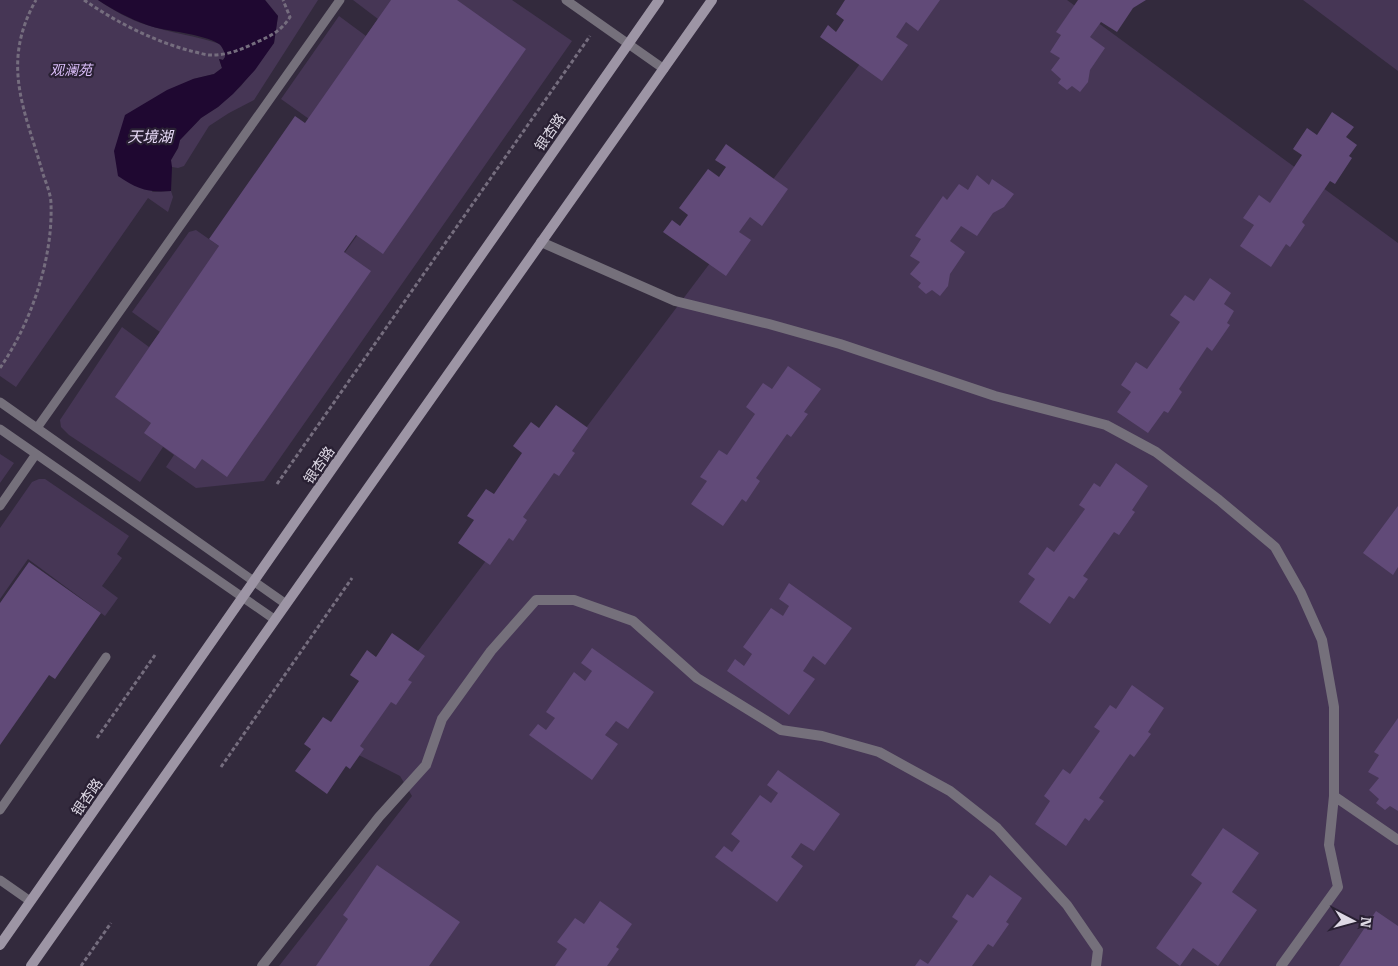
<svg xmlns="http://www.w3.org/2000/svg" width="1398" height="966" viewBox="0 0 1398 966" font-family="'Roboto Serif','Noto Sans SC',serif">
<rect width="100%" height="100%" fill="#332a3d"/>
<path fill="#463655" d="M0 0H98C113 10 130 20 147 25 171 33 196 36 220 44L224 51 225 57 223 60 219 59 222 68 214 74 193 79 152 192 171 191 173 197 168 212 148 198 16 387 0 376Z
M265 0H318L254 100 229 113 209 126 184 166 178 168 172 167 170 164 171 160 178 148 180 140 201 118 218 107 241 86 274 43 278 16Z
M353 0H512L572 41 264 481 196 488 166 467 174 455 163 447 140 482 69 435 61 427 60 420 122 327 149 347 160 332 132 312 189 232 196 230 306 307 396 181 281 99 339 16 366 36 378 19Z
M908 0H1067L1398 243V966H279L412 796 400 776 345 748Z
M1303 0H1398V71Z
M0 454 14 463 0 483Z
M39 479H45L129 536 117 554 122 558 102 586 118 598 105 616 28 559 0 599V528L32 482Z"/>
<path fill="#1f0831" d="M98 0H265L278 16 274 43 255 70 233 94 218 107 201 118 180 140 178 148 171 160 172 167 171 191C148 193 137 189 118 176L114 151 125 115 167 90 193 79 214 74 222 68 219 59 223 60 225 57C225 53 223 47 219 44 202 33 167 32 147 25 130 19 113 10 98 0Z"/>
<path fill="#614a78" d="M391 0H457L526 49 383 254 356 235 344 252 371 271 227 477 202 459 195 469 144 433 151 423 115 397 219 246 209 239 295 116 305 123Z
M845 0H940L918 31 906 22 896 37 908 45 882 81 820 37 828 25 836 32 844 20 836 14Z
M1078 0H1146L1133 8 1117 32 1101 22 1090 37 1105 48 1090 70 1088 82 1080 92 1072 86 1067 90 1058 83 1061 79 1051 70 1060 58 1050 52 1061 35 1056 32Z
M1332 112 1354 127 1346 137 1357 145 1349 156 1352 158 1335 184 1330 181 1302 222 1305 225 1290 247 1286 244 1271 267 1240 246 1254 225 1243 218 1259 195 1270 203 1302 155 1293 149 1307 128 1317 135Z
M726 144 788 189 762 226 750 217 739 232 751 240 726 276 663 232 672 220 680 226 688 215 679 208 708 169 719 177 726 167 715 160Z
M977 175 989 185 992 179 1014 194 1004 207 993 213 977 236 961 226 950 241 965 252 950 274 948 286 940 296 932 290 926 294 918 287 921 283 910 274 920 262 910 256 921 239 915 236 943 196 947 200 959 184 968 190Z
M1210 278 1231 293 1224 304 1234 311 1227 323 1230 325 1212 351 1207 347 1179 389 1182 392 1168 413 1164 411 1148 433 1117 412 1131 392 1121 385 1136 362 1147 369 1180 322 1170 315 1185 295 1194 301Z
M788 366 821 389 804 412 808 414 791 437 787 434 756 478 760 481 746 502 742 499 723 526 691 504 707 481 700 477 719 450 727 455 755 414 746 407 763 383 772 389Z
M556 405 588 428 572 451 575 453 559 476 554 473 523 517 527 520 513 541 509 538 490 565 458 543 474 520 467 516 486 489 494 494 522 453 513 446 531 422 539 428Z
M1116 463 1148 486 1132 510 1135 512 1119 535 1114 532 1083 576 1088 579 1074 599 1069 596 1050 624 1019 602 1035 579 1028 574 1047 547 1054 552 1085 509 1079 505 1094 483 1100 487Z
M1398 506V567L1393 575 1363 553Z
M29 562 101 613 55 679 49 675 0 745V603Z
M789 583 852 628 825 665 813 656 803 671 815 679 789 715 727 671 735 659 744 666 752 654 743 647 771 608 783 616 789 606 779 599Z
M392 633 425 656 408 680 412 682 396 705 391 702 360 746 364 749 350 769 346 766 327 794 295 771 311 749 304 744 323 717 331 722 359 681 350 675 367 650 376 657Z
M592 648 654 692 628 729 616 721 605 735 618 744 592 780 529 735 538 724 546 730 555 718 546 712 574 672 585 681 592 671 581 663Z
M1132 685 1164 708 1148 732 1151 734 1134 757 1130 754 1099 798 1104 801 1089 821 1085 818 1066 846 1035 824 1050 801 1044 796 1063 769 1070 774 1100 731 1094 727 1110 705 1116 709Z
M1398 718V811L1390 806 1385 810 1376 803 1379 799 1369 790 1379 778 1368 772 1379 755 1374 752Z
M778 770 840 814 814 851 801 843 791 857 803 866 777 902 715 857 724 846 732 852 740 841 731 834 760 795 771 803 778 793 767 785Z
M1223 828 1259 853 1232 892 1257 910 1218 966 1193 948 1180 966 1156 948 1202 883 1191 875Z
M377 865 460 922 429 966H316L348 919 343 915Z
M990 875 1022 898 1006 922 1009 924 993 947 988 944 972 966H915L920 959 928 964 958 921 952 917 967 894 973 898Z
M600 901 632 924 616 947 619 949 607 966H555L567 949 557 942 575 918 584 924Z
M1376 911 1398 926V966H1339Z"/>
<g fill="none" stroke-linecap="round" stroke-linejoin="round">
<path stroke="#756d7e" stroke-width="3" stroke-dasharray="4 2.5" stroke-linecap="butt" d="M84 0C116 22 153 41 191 51 197 52 204 55 210 55 226 56 243 49 257 42 271 36 282 30 290 17L283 0
M0 368C31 323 53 259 51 204 51 194 46 183 43 174 25 110 0 64 36 0
M277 484 590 36
M97 738 155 655
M221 767 352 578
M81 966 111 923"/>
<path stroke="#75707b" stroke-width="9" d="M566 0 664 69
M0 402 286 604
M37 428 340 0
M0 429 274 619
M0 506 36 454
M0 810 106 657
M0 880 30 901"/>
<path stroke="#75707b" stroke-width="10" d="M541 242 675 301 769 324 840 344 995 396 1106 425 1156 452 1219 500 1275 547 1301 593 1322 640 1334 707V796L1398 840
M262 966 379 817 426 765 442 719 491 651 536 600H574L633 621 697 678 781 730 822 736 879 752 950 791 997 828 1067 905 1098 950 1096 966
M1281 966 1338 887 1329 845 1334 796"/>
<path stroke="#9d95a5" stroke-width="10" d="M0 945 659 0
M31 966 712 0"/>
</g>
<g text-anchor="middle" stroke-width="4.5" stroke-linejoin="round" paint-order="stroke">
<g font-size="14" font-style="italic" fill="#dbbefa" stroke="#292033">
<text x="71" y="75">观澜苑</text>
</g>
<g font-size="14" fill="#ded9e5" stroke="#292033">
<text transform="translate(550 132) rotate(-55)" y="5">银杏路</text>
<text transform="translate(319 465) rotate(-55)" y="5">银杏路</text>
<text transform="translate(87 797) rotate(-55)" y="5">银杏路</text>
</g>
<g font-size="15" font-style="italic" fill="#e7d9f7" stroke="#292033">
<text x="150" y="142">天境湖</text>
</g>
</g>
<g transform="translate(1353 921) rotate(96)" stroke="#292033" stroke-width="4" paint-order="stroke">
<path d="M0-4L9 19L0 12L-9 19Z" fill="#ded9e5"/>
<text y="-8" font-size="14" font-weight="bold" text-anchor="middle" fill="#ded9e5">N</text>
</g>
</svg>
